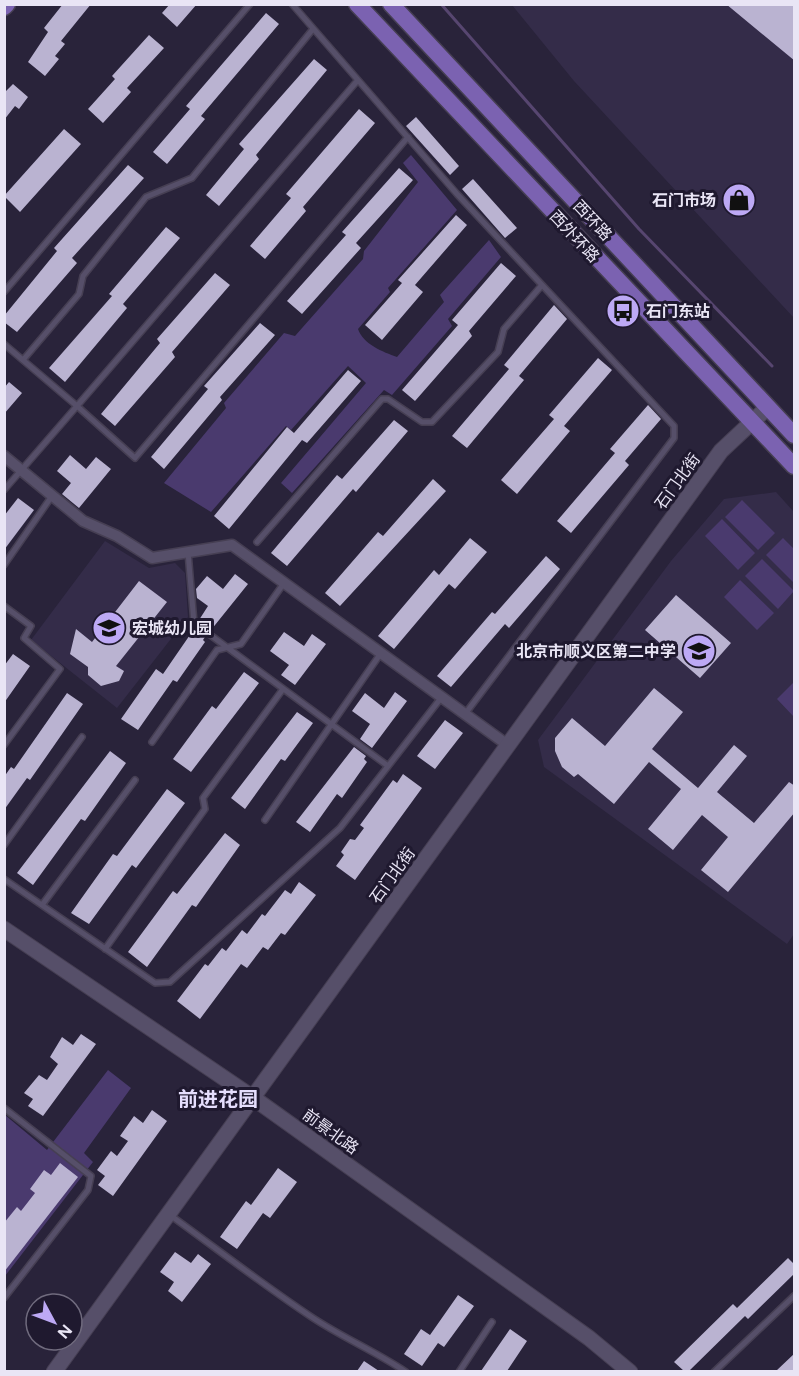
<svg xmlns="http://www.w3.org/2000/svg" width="799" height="1376" viewBox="0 0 799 1376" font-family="Figtree,'Noto Sans SC',sans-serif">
<rect width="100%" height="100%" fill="#29233a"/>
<path fill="#342c49" d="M512 5H794V318L574 81Z
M776 492 794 512V934L787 944 544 767 538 740 671 561 724 499Z
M105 541 149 568 175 563 185 573 188 617 117 708 31 640Z"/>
<path fill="#4a3a6e" d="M411 155 457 210 388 288 390 292 358 329C363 344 383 352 397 357L444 302 440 295 489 240 501 257 448 319 452 326 392 395 384 390 292 493 281 483 366 383 348 366 291 430 286 426 211 512 164 483 226 408 224 403 284 333 295 336 363 259 364 251 418 182 403 163Z
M742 500 775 533 758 550 725 517Z
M722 519 755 553 738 570 705 536Z
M783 538 794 549V583L766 555Z
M762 559 794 591 778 609 745 576Z
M740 580 774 613 757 630 724 597Z
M794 682V717L777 699Z
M108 1070 131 1088 84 1153 93 1162 5 1276V1115L47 1150Z"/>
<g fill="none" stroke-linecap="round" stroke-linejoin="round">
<path stroke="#574670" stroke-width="3" d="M441 4 639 229 772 366"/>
</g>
<path fill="#bab3d1" d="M63 4H91L61 41 65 44 55 56 59 59 45 76 28 62 48 32 44 28Z
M170 4H197L177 27 162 13Z
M726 4H795V61Z
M266 13 279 24 201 116 205 119 167 164 153 152 190 109 186 106Z
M149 35 164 48 127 88 131 92 103 123 88 109 115 79 112 76Z
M314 59 327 70 256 155 259 159 219 206 206 195 244 149 239 144Z
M13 84 28 97 19 109 15 106 4 120V93Z
M359 109 375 123 303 207 306 211 265 259 250 246 291 198 286 194Z
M416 117 459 166 450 175 406 126Z
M64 129 81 144 20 212 4 196Z
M128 165 144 178 72 258 77 263 17 332 4 322V316L57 251 54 248Z
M399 168 413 180 356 243 361 248 302 314 287 301 346 235 342 232Z
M473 179 517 228 505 238 462 189Z
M456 215 467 225 415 285 423 292 382 340 365 325 402 283 398 280Z
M166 227 180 238 123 304 127 308 65 382 49 368 112 296 109 294Z
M501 263 516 276 469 331 472 336 415 401 402 390 458 325 452 320Z
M215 273 230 285 172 352 175 357 115 426 101 414 160 343 157 339Z
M554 305 567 319 519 376 524 380 467 448 452 436 509 369 504 365Z
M260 323 275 335 220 397 222 400 164 469 151 457 208 389 204 386Z
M598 358 612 370 564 426 570 431 517 494 501 480 554 419 549 415Z
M348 370 361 381 307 443 302 440 229 529 214 516 287 427 294 433Z
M9 382 22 393 4 414V388Z
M648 405 661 419 625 461 629 465 571 533 557 521 615 453 610 449Z
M394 420 408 431 356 492 353 489 287 566 271 553 337 475 342 479Z
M70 455 86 469 96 457 111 469 79 508 62 494 71 483 57 471Z
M433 479 446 491 340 606 325 593 378 532 383 536Z
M18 498 34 510 4 550V516Z
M470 538 487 552 455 589 449 584 394 649 378 636 434 570 439 575Z
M546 556 560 569 509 628 505 624 451 687 437 676 492 612 495 614Z
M235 574 248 584 211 630 199 620 208 606 197 598 196 589 207 576 223 589Z
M139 581 167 602 116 666 124 671 119 681 101 686 88 675V667L70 654 76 629 92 642Z
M676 595 731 643 700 678 645 630Z
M194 629 205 637 203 640 205 642 177 682 173 680 138 730 121 719 156 669 163 674Z
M284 632 304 646 312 634 326 644 295 685 281 675 289 665 270 651Z
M13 654 30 666 4 703V666Z
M244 672 259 683 191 772 173 759 212 706 216 709Z
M654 688 683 712 652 749 698 788 734 745 747 756 717 792 754 823 789 782 795 786V812L728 892 701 870 728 837 702 815 673 850 648 829 681 789 649 762 614 804 578 774 574 777 562 767 555 751V738L572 718 605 746Z
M395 692 407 701 372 748 360 739 370 724 352 711 365 693 384 708Z
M67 693 83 704 30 780 27 778 4 810V777L11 767 14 769Z
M297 712 313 723 285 761 281 759 245 809 231 798Z
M445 720 463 733 435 769 417 756Z
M354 747 366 756 364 759 367 762 342 798 337 794 310 832 296 822Z
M110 751 126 763 85 821 81 819 33 885 17 873Z
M403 774 422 788 355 880 336 866 344 855 341 852 350 839 355 840 364 828 360 825 393 780 397 783Z
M167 789 185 803 136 868 132 865 89 924 71 913 113 854 117 856Z
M225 833 240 845 196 907 192 905 147 967 128 952 173 891 177 894Z
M299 882 316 895 285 935 281 933 268 950 263 947 247 968 241 964 200 1019 177 1001 205 964 208 966 222 948 226 951 242 930 247 934 262 914 265 916 285 890 291 894Z
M81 1034 96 1044 43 1116 28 1106 33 1099 24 1093 39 1075 47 1080 58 1064 50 1057 62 1037 73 1045Z
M152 1110 167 1121 113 1196 98 1185 105 1176 97 1170 111 1151 117 1156 128 1141 120 1136 134 1116 143 1123Z
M60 1163 78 1177 4 1272V1223L17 1207 21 1211 35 1193 30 1189 44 1170 51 1175Z
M278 1168 297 1182 270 1218 263 1213 237 1249 220 1237 246 1201 251 1205Z
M175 1252 191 1263 198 1254 211 1264 182 1302 168 1291 174 1282 160 1272Z
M788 1258 795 1265V1273L748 1319 745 1316 689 1371H684L674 1362 733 1304 737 1308Z
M458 1295 474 1306 444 1347 438 1343 422 1366 404 1354 421 1329 430 1335Z
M510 1329 527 1341 507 1371H481Z
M795 1353V1371H776Z
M364 1361 379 1371H357Z"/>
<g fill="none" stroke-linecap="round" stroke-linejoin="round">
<g stroke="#463f53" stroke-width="8">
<path id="lane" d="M292 4 457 194 674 426V438L465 714
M358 80 77 406 135 458 408 137
M4 292 250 4
M4 344 77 406 4 490
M23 360 79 294 83 276 146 197 192 178 313 29
M257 542 382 399H388L422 422H432L498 352 504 329 542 285
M188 552 194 623 388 766
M4 565 52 496
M4 606 31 626 24 638 60 669 4 745
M152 742 217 650 241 644 284 583
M265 820 381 653
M4 845 82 737
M4 879 155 983 170 982 340 828 441 698
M42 905 135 780
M105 949 205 809 203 798 283 689
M4 1108 91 1176 88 1190 4 1298
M170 1215C217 1249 262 1284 310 1316 341 1337 375 1351 406 1372
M459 1372 492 1322
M714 1372 794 1296"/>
</g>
<g stroke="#463f53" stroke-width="13">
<path id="street" d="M4 456 83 521 117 536 152 558 232 545 509 746"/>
</g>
<g stroke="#463f53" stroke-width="17">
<path id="secondary" d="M4 929 252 1097 589 1338 630 1372
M54 1372 721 451 768 407"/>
</g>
<g stroke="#463f53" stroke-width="19">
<path id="primary" d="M357 4 794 466
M391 4 794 435
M4 7 7 4"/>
</g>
<use href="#lane" stroke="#564f69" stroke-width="5"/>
<use href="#street" stroke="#564f69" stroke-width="10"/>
<use href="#secondary" stroke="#564f69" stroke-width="15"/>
<use href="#primary" stroke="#7b62b1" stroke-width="16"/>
</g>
<defs>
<g id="shop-disc" transform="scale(1.725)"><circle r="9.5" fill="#bda9f5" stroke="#1f192f"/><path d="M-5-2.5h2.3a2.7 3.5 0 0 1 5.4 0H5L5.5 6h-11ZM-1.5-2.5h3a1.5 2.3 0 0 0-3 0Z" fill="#111"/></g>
<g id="bus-disc" transform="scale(1.725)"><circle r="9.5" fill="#bda9f5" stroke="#1f192f"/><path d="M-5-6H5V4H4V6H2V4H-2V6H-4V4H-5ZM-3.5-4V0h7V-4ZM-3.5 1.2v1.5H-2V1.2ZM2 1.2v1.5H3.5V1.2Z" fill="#111"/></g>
<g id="school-disc" transform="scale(1.725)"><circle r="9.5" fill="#bda9f5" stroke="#1f192f"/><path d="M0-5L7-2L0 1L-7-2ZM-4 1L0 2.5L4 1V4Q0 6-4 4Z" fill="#111"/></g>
</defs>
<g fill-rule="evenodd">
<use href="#shop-disc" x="739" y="200"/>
<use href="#bus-disc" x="623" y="311"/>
<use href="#school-disc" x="109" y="628"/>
<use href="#school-disc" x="699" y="651"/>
</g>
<g text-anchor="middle" stroke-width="6" stroke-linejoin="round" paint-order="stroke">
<g font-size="16" font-weight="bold" fill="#e9e5f5" stroke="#1f192f" text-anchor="end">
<text x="716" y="206">石门市场</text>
<text x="646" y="317" text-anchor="start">石门东站</text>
<text x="132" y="634" text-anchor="start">宏城幼儿园</text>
<text x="676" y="657">北京市顺义区第二中学</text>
</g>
<g font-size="16" fill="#e9e5f5" stroke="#1f192f">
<text transform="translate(593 220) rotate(47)" y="6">西环路</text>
<text transform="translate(575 236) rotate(47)" y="6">西外环路</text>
<text transform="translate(677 481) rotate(-54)" y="6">石门北街</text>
<text transform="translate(392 875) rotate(-54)" y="6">石门北街</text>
<text transform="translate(331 1131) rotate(36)" y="6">前景北路</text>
</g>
<g font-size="20" font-weight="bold" fill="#e5defd" stroke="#1f192f">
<text x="218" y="1106">前进花园</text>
</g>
</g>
<rect width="799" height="1376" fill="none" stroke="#e9e5f5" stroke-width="12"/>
<g transform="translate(54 1322) rotate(131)"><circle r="28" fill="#1f192f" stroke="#706b7e" stroke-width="1.5"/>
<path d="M0-4.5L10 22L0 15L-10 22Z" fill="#bda9f5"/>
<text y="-9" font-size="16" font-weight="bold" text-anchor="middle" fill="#e9e5f5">N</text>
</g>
</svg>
